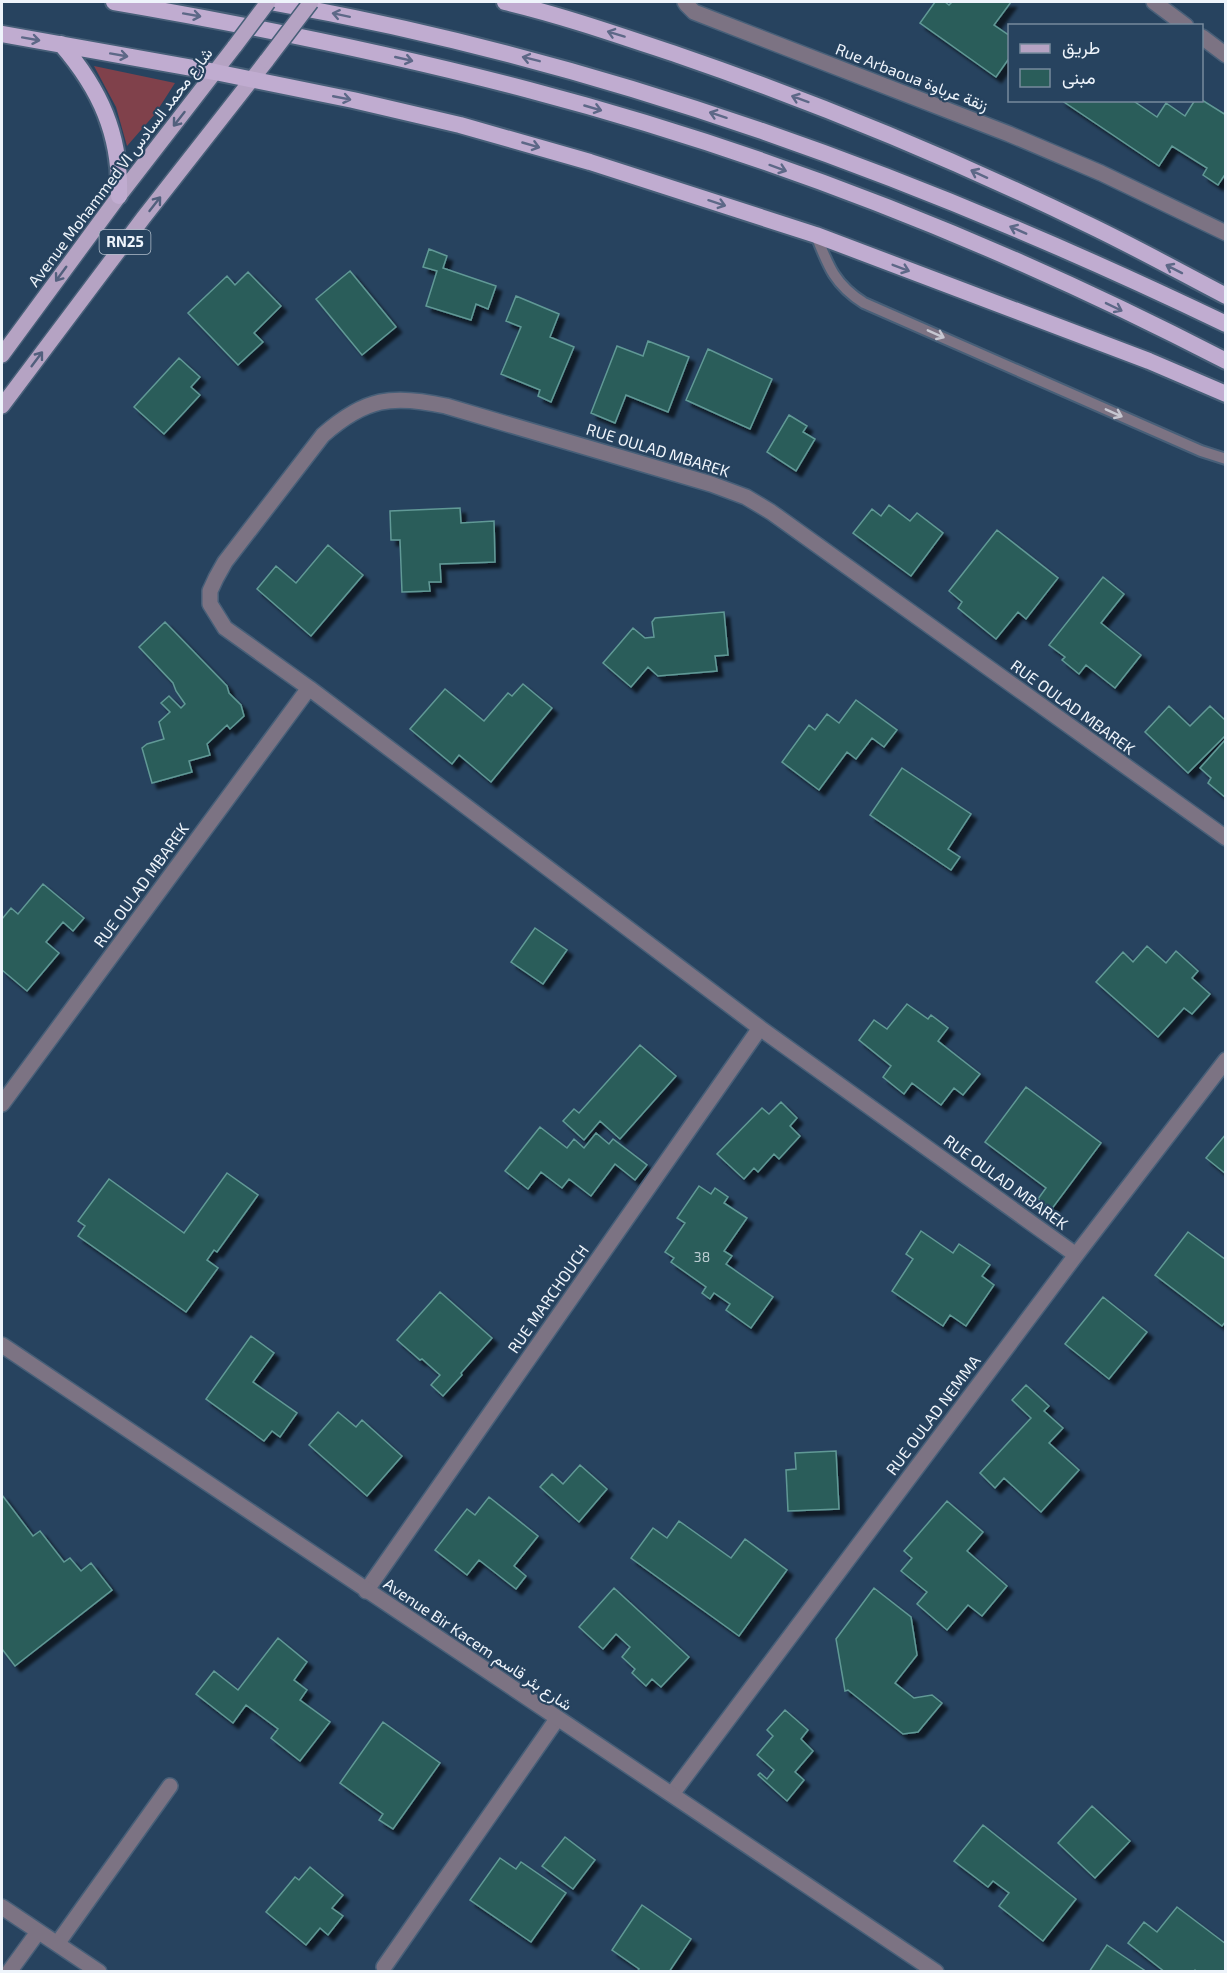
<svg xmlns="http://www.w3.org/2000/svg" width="1227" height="1973" viewBox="0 0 1227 1973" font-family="'Exo 2',Vazirmatn,sans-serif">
<defs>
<filter id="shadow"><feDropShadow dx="5.5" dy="5.5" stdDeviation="1.5" flood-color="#0009"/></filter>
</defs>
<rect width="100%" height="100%" fill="#27435f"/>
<path fill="#80414b" d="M94 66 175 83 155 114 127 146 116 107Z"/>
<path fill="#2a5d5a" stroke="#619996" stroke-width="1.5" filter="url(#shadow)" d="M935 2H945L949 5 952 2H1011L994 25 1010 36V57L996 77 920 23Z
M1061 100H1132L1157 117 1166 103 1185 116 1195 100H1202L1226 115V173L1218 185 1203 175 1207 168 1172 146 1159 166Z
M429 249 447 256 443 268 496 286 488 309 476 304 471 320 426 306 437 271 423 267Z
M350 271 396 327 362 355 316 299Z
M248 272 281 306 254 333 263 342 238 365 188 313 227 276 235 285Z
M516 296 559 314 550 337 574 347 551 402 538 396 540 390 501 374 521 327 506 321Z
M648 341 689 357 668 412 626 395 615 423 591 413 617 346 643 356Z
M708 349 772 379 750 429 686 400Z
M179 358 200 377 191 387 200 395 164 434 134 407Z
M789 415 807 426 803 432 815 439 796 471 767 452Z
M889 505 910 521 917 513 943 533 911 576 853 533 872 509 881 516Z
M460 508 461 523 494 521 495 562 440 564 441 582H429L430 591 402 592 400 540H391L390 511Z
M997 530 1058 578 1026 619 1018 612 996 639 958 608 962 602 949 591Z
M328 545 363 575 311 636 257 589 276 566 296 583Z
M1103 577 1124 594 1101 623 1141 655 1115 688 1086 665 1079 674 1062 660 1065 657 1049 645Z
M724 612 728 655 715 656 717 671 658 676 648 667 631 687 603 663 633 628 645 638 654 637 652 622 655 618Z
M165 622 227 686 229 693 241 705 244 716 230 729 227 725 207 744 210 755 189 761 192 772 152 783 142 748 147 744 164 739 159 722 170 712 161 703 169 696 181 708 185 704 176 691 173 683 139 647Z
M523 684 552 708 491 782 459 755 452 764 410 729 445 689 484 721 508 693 512 696Z
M856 700 897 730 884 747 872 738 856 759 847 752 819 790 782 762 809 725 815 730 827 714 839 723Z
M1169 706 1190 726 1210 706 1226 721V735L1188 773 1145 732Z
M1226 739V798L1208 783 1211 778 1200 768Z
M902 768 971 814 948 849 960 857 951 870 870 815Z
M43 884 84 918 73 931 63 922 46 942 59 953 27 991 2 970V919L11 908 18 914Z
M535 928 567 950 543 984 511 962Z
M1147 946 1166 963 1176 951 1198 971 1192 978 1210 994 1192 1014 1184 1008 1158 1037 1096 982 1123 952 1133 962Z
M907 1004 928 1019 931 1015 948 1028 938 1041 980 1074 963 1095 954 1088 941 1105 912 1083 904 1094 883 1077 891 1066 859 1040 874 1020 887 1029Z
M640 1045 676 1076 620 1139 600 1121 584 1140 563 1121 574 1109 579 1113Z
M1026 1087 1101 1143 1051 1210 1038 1199 1046 1188 985 1142Z
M781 1102 797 1118 790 1126 800 1136 779 1159 774 1154 758 1172 754 1168 744 1179 717 1154 762 1108 769 1114Z
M540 1127 567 1148 574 1139 584 1148 596 1133 609 1144 613 1139 647 1165 635 1180 615 1164 591 1196 569 1179 562 1188 541 1172 528 1189 505 1171Z
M1226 1134V1174L1206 1158Z
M227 1173 258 1195 217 1252 214 1250 207 1260 218 1268 186 1312 78 1236 85 1226 78 1221 109 1179 184 1233Z
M699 1186 711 1194 715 1188 728 1197 724 1203 747 1218 724 1251 732 1256 726 1264 773 1297 751 1328 726 1310 730 1304 714 1293 710 1299 702 1293 706 1287 671 1262 674 1258 665 1252 685 1223 677 1218Z
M921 1231 953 1253 959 1244 990 1265 982 1276 994 1285 966 1326 950 1315 943 1326 892 1291 913 1259 906 1254Z
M1188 1232 1226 1260V1321L1222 1326 1155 1275Z
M440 1292 492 1338 461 1373 462 1375 443 1396 431 1385 440 1375 422 1359 420 1360 397 1340Z
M1103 1297 1147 1332 1109 1379 1065 1344Z
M251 1336 274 1353 253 1382 297 1413 280 1437 272 1431 264 1441 206 1399Z
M1026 1385 1049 1406 1044 1411 1063 1428 1049 1443 1079 1470 1041 1512 1004 1478 995 1488 980 1473 1031 1418 1012 1400Z
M338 1412 356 1427 362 1420 402 1456 367 1496 309 1445Z
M836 1451 839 1509 788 1511 786 1470 796 1469 795 1453Z
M580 1465 607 1489 579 1522 540 1487 552 1474 563 1484Z
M2 1495 33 1536 40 1531 64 1562 70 1558 81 1571 91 1563 112 1590 15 1666 2 1649Z
M489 1497 538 1536 514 1566 526 1576 516 1589 479 1560 467 1575 435 1550 467 1509 475 1515Z
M947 1501 983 1532 967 1551 1007 1586 982 1616 968 1605 947 1630 917 1604 927 1592 901 1571 912 1558 904 1551Z
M679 1521 731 1558 745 1539 787 1570 739 1636 631 1558 653 1528 667 1538Z
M614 1588 689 1657 661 1687 652 1679 646 1686 632 1673 635 1669 622 1657 630 1647 616 1634 603 1649 579 1627Z
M874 1588 911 1617 917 1655 895 1683 914 1698 932 1695 942 1703 918 1732 903 1734 848 1690 845 1691 836 1639Z
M278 1638 307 1662 294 1680 307 1690 300 1700 330 1722 300 1761 271 1738 278 1729 246 1705 233 1723 196 1694 214 1671 238 1690Z
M785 1710 808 1730 801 1739 813 1751 795 1772 804 1780 787 1801 758 1775 760 1773 767 1779 774 1770 757 1755 773 1736 767 1730Z
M383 1722 440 1763 393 1829 379 1820 383 1814 340 1783Z
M1092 1806 1130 1841 1095 1878 1058 1843Z
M983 1825 1076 1899 1043 1941 999 1906 1009 1893 993 1881 988 1887 954 1861Z
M565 1837 595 1860 573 1889 542 1866Z
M500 1858 516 1869 521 1862 566 1893 531 1942 470 1900Z
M310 1867 343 1895 332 1908 343 1916 328 1935 320 1928 306 1945 266 1912 295 1877 299 1880Z
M642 1905 691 1939 669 1972H637L639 1969 612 1950Z
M1177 1907 1226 1944V1972H1197L1195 1970 1193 1972H1165L1128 1943 1144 1922 1157 1932Z
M1107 1945 1147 1972H1089Z"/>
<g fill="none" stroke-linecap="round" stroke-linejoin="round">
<g stroke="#475f78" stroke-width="14">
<path id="service" d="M816 235C828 266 835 285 864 303L1201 451 1226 459"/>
</g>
<g stroke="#475f78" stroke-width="18">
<path id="minor" d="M685 2 687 5 694 12 1009 134 1101 173 1226 233
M1154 2 1186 26
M1202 37 1226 55
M2 1104 309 688
M1076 1255 760 1028 309 688 225 628 210 604V591L216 578 225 562 323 435C365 398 392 394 446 406L711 484 746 497 771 512 1226 838
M366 1591 760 1028
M672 1794 1076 1255 1226 1060
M2 1907 99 1972
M57 1944 170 1786
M384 1967 557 1719
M9 1972 38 1932"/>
</g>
<g stroke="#475f78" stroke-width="18">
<path id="tertiary" d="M2 1345 936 1972"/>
</g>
<g stroke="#475f78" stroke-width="18">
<path id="primary" d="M2 355 119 196 235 46
M2 406 144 217 267 60"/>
</g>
<g stroke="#475f78" stroke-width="20">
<path id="trunk" d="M114 2C254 26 392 54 529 90 769 153 1006 247 1226 361
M271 2C605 61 920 177 1226 324
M505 2C564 16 621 36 678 55 818 103 955 160 1089 225 1135 247 1180 272 1226 296
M2 34 215 72 353 100 460 125 590 162 816 235 1149 361 1226 394
M61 44C100 89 121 135 119 196"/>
</g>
<use href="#service" stroke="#7c7383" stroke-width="10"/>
<use href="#minor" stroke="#7c7383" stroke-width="15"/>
<use href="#tertiary" stroke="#7c7383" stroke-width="15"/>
<use href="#primary" stroke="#b5a3c3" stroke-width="15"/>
<use href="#trunk" stroke="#c0acd0" stroke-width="16"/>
<g stroke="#475f78" stroke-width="18" stroke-linecap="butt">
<path id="primary-bridge" d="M235 46 268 2
M267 60 311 2"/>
</g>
<use href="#primary-bridge" stroke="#b5a3c3" stroke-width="15"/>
</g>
<defs><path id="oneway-shaft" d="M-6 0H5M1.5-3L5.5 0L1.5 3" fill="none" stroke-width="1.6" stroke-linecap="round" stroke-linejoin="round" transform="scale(1.5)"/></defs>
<g stroke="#5d6887">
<use href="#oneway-shaft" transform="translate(192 15) rotate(10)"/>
<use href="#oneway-shaft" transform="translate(341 15) rotate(-168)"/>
<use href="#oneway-shaft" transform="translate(616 34) rotate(-163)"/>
<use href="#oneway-shaft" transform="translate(31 39) rotate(10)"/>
<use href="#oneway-shaft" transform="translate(119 55) rotate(10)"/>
<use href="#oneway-shaft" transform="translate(404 59) rotate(13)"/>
<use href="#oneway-shaft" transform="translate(531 59) rotate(-166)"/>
<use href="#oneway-shaft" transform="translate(342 98) rotate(11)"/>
<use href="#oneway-shaft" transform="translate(800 99) rotate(-160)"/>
<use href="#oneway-shaft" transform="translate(593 108) rotate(16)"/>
<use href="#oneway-shaft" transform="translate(718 115) rotate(-162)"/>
<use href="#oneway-shaft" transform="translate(531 145) rotate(16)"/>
<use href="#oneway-shaft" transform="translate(778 168) rotate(20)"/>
<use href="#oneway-shaft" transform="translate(979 174) rotate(-155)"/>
<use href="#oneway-shaft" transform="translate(717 203) rotate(18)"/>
<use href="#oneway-shaft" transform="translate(1018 230) rotate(-156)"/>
<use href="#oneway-shaft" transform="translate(901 268) rotate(21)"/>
<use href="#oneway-shaft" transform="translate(1174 269) rotate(-153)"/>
<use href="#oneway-shaft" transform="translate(1114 307) rotate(26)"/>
</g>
<g stroke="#52607d">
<use href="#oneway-shaft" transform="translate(179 119) rotate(128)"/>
<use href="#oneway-shaft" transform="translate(155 204) rotate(-52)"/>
<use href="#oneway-shaft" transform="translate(61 274) rotate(126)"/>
<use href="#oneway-shaft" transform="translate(37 359) rotate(-53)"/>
</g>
<g stroke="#c6c7d1">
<use href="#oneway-shaft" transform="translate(936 334) rotate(24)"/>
<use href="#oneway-shaft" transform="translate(1114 413) rotate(24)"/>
</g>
<g text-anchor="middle" stroke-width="4.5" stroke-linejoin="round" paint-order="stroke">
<g font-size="14" fill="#bdced3">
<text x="702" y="1262">38</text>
</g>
<rect fill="#27435f" stroke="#b2bfcc" stroke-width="1.5" x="99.5" y="230" width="51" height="24" rx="4.5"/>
<g font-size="15" font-weight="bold" fill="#eef4fb">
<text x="125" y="247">RN25</text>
</g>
<g font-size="16" fill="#eef4fb" stroke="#27435f">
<text transform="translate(912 77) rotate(21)" y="6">Rue Arbaoua زنقة عرباوة</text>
<text transform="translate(120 167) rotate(-53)" y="6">Avenue Mohammed VI شارع محمد السادس</text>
<text transform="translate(658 450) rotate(17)" y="6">RUE OULAD MBAREK</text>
<text transform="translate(1073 707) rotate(36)" y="6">RUE OULAD MBAREK</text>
<text transform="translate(141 885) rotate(-54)" y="6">RUE OULAD MBAREK</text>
<text transform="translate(1006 1182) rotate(36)" y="6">RUE OULAD MBAREK</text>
<text transform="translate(548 1299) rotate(-55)" y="6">RUE MARCHOUCH</text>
<text transform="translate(933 1415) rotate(-53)" y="6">RUE OULAD NEMMA</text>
<text transform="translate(478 1644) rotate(34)" y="6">Avenue Bir Kacem شارع بئر قاسم</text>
</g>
</g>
<rect width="1227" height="1973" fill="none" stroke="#eef4fb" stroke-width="6"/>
<rect x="1008" y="24" width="195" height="78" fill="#27435f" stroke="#778a9d" stroke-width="1.5"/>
<rect x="1020" y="44" width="30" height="9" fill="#b5a3c3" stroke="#778a9d" stroke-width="1.5"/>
<text x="1062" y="54" font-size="18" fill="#eef4fb">طريق</text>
<rect x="1020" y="69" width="30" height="18" fill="#2a5d5a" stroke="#778a9d" stroke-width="1.5"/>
<text x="1062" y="84" font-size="18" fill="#eef4fb">مبنى</text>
</svg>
